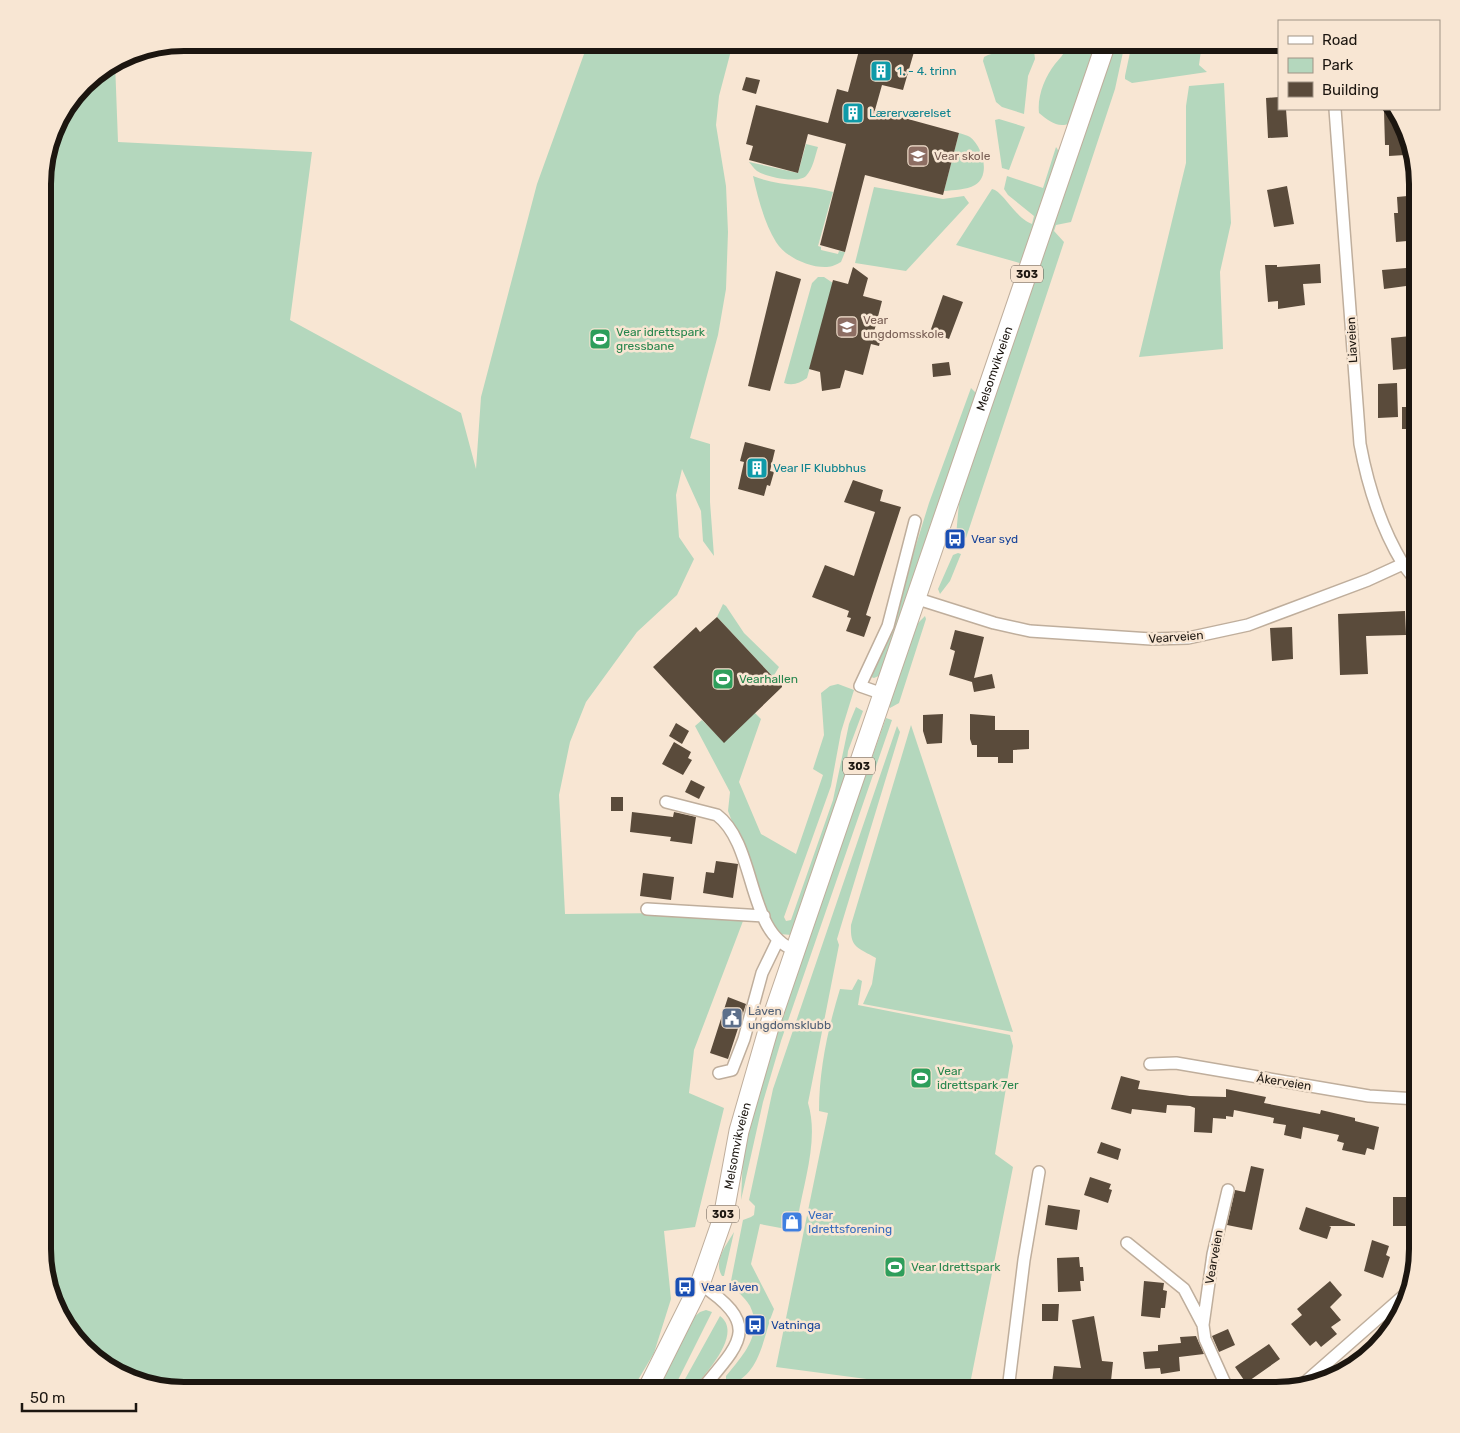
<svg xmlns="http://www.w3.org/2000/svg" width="1460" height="1433" viewBox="0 0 1460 1433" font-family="Rubik,sans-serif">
<rect width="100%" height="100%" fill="#f8e6d3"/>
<path fill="#b4d7bd" d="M588 43H733L719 96 716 125 726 186 728 232 726 289 718 335 690 438 710 444V502L714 556 703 541 701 511 682 469 676 495 679 537 694 559 677 595 637 632 586 702 570 742 559 795 565 914 667 913 743 921 694 1050 689 1093 724 1108 695 1227 664 1231 671 1299 654 1353 632 1390H184L130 1380 78 1342 53 1303 43 1249V175L57 121 91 78 115 62 118 142 312 152 290 320 461 413 476 469 481 397 537 184Z
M1028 43H1033L1035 59 1028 76 1024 114 1002 107 996 102 983 61 984 57 988 55Z
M1068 43H1098L1071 123C1058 129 1049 121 1039 113 1037 96 1045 77 1055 64 1061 57 1066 52 1068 43Z
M1115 43H1125L1115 89 1071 222 1056 225 1054 231 1064 242 966 538 956 536 959 503Z
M1132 43H1202L1199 65 1207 72 1132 83 1125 79V76Z
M1224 83 1231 223 1220 272 1223 349 1139 357 1186 163V106L1189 86Z
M999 119 1025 127 1009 170 1002 168 995 120Z
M959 133C962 134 967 135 970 137 983 147 991 176 975 185 966 190 954 190 944 191Z
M806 144 818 147C815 156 813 169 806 176 797 184 766 177 757 171 754 169 751 164 749 162L798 173Z
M1056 147 1060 153 1023 264 956 245 992 189C1003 191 1016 219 1032 224L1034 216 1008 195 1004 189 1007 176 1043 188Z
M753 176C779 187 806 184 833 192L818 246 821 247V250L838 254 839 251 845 252 841 262C837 264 832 267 827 267 810 268 785 257 776 242 764 222 758 198 753 176Z
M874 187 943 199 964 196 969 203 906 271 855 263Z
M818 277H824L833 283 807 378C800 383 793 386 784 383L812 283Z
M971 388 977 394 881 675 874 678 871 677V673L895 613 929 503Z
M958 553 961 554 950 581 940 594 938 589 953 555Z
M723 604 726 606 744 633 779 667 773 677 717 617Z
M925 616 926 619 899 703 890 708 888 704 918 623Z
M838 684 854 690 841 732 831 786 784 917 786 921 791 920 833 800 849 724 856 707 863 711 848 751 845 777 792 935 779 934 774 930 728 811 730 792 695 726 702 720 724 742 755 713 761 719 739 782 761 834 796 854 823 775 813 769 824 735 821 693 830 686Z
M886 718 892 720 781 1041 763 1102 741 1200 743 1156 759 1088 791 986Z
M911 725 1013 1032 863 1004 872 984 876 958C857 947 850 948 851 925Z
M897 726 900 732 837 939 839 945 808 1103C819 1139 804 1181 798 1217L789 1215 786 1229 760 1224 751 1264 774 1309C763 1335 762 1372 732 1384L726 1381V1376C742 1356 764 1334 750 1306 745 1297 734 1290 731 1281L743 1220 751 1217 754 1215 755 1206 749 1200 773 1089Z
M858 979 862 981 858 1005 1010 1035 1013 1046 995 1154 1013 1167 971 1379 942 1389 776 1367 828 1113 819 1111C819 1070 828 1028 840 989L852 990Z
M734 1232 724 1276H722C713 1261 726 1246 734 1232Z
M706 1310 712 1312 673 1390H655L693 1318 700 1312Z
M720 1316C744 1334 704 1375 692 1390H679Z"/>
<path fill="#5a4b3b" d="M861 43H915L916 45 903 90 882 85 875 110 959 133 943 195 865 175 845 252 820 245 846 144 808 134 798 173 749 160 753 146 746 144 756 105 828 123 837 89 848 92Z
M746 77 760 80 756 94 742 90Z
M1279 97V109H1286L1288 137 1268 138 1266 98Z
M1384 111H1395L1404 126 1405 155 1389 156V145H1385Z
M1287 186 1294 224 1274 227 1267 190Z
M1418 195V240L1396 242 1394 213H1398L1397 197Z
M1320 264 1321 283 1303 284 1305 305 1278 309V301L1268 302 1265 265H1277V267Z
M853 267 868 278 863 296 882 301 874 332 882 334 879 346 871 344 863 375 845 370 840 388 822 391 820 372 809 369 833 280 848 284Z
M1406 268V271L1418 270V314L1409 315 1406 286 1384 289 1382 270Z
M776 271 801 279 770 391 748 386Z
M943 295 963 302 949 339 930 332Z
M1411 336 1413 368 1393 370 1391 338Z
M949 362 951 375 933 377 932 364Z
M1397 383 1398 417 1378 418V384Z
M1402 407H1418V429H1402Z
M745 442 775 450 770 471 774 472 770 486 767 485 764 496 738 489 744 462 740 461Z
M853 480 883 490 880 501 901 507 866 615 871 617 864 637 846 631 851 618 847 617 849 611 812 597 825 565 854 576 875 512 844 502Z
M1405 611 1406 635 1366 636 1368 674 1340 675 1338 614Z
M717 617 773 677H782V687L724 743 653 667 696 627 700 632Z
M1292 627 1293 659 1272 661 1270 628Z
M955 630 984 637 974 678 992 674 995 688 974 692 972 682 949 675 955 651 950 649Z
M943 714 942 743 927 744 923 731V715Z
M970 714 995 716V730H1029V749L1013 750V763H998V757H977V745H972L970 739Z
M676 723 689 731 682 744 669 736Z
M674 742 691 752 688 758 692 760 683 775 662 764Z
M691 780 705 787 699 799 685 792Z
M611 797H623V811H611Z
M632 812 673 817 674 812 696 817 692 844 670 841 671 837 630 832Z
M716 861 738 864 733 898 703 893 706 872 714 873Z
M643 873 674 877 671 900 640 896Z
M728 997 746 1004 728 1059 710 1053Z
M1121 1076 1140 1081 1138 1089 1190 1096 1226 1097V1089L1266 1097 1264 1103 1320 1114 1321 1110 1355 1118V1121L1379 1127 1374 1150 1367 1148 1365 1155 1342 1150 1344 1143 1337 1141 1339 1135 1303 1127 1301 1139 1284 1135 1286 1125 1273 1123 1274 1118 1234 1110 1233 1117 1226 1116V1119L1213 1118 1212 1133 1194 1132 1195 1108 1190 1106 1167 1105 1166 1113 1132 1109 1131 1114 1111 1109Z
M1101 1142 1121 1149 1118 1160 1097 1153Z
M1251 1166 1264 1169 1252 1230 1227 1225 1235 1190 1245 1192Z
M1090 1177 1111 1184 1109 1189 1112 1190 1108 1203 1084 1195Z
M1393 1197H1413V1211H1407V1226H1393Z
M1048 1205 1080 1210 1077 1230 1045 1225Z
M1306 1207 1355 1224V1226H1329L1331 1227 1327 1239 1302 1231 1299 1229Z
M1372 1240 1389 1246 1386 1255 1390 1257 1383 1278 1364 1271Z
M1079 1257 1080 1267H1083L1084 1281H1080L1081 1291 1058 1292 1057 1258Z
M1144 1281 1164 1283 1163 1290 1167 1291 1165 1308H1161L1160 1318 1141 1316Z
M1330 1281 1342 1295 1330 1307 1341 1320 1331 1327 1337 1334 1321 1347 1316 1341 1310 1346 1291 1324 1302 1315 1297 1309Z
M1042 1304H1059L1058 1321H1042Z
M1094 1316 1102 1361 1113 1362 1110 1390H1084V1385L1052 1383 1054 1366 1081 1368 1072 1320Z
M1228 1329 1235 1345 1219 1352 1212 1336Z
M1196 1336 1204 1354 1179 1357 1180 1371 1161 1374 1160 1368 1145 1369 1143 1352 1158 1351V1345L1181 1343 1180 1337Z
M1269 1344 1280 1359 1246 1383 1235 1367Z"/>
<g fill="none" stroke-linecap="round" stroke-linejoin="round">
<g stroke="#bfae9c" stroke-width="14">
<path id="minor" d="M1335 109 1360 444C1368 487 1380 526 1403 564
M918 599 994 623 1030 631 1151 639 1188 638 1248 625 1368 580 1403 564 1417 582
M883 694 860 686 888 626 915 521
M666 802 717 815C757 845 747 935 795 950
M647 909 764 916
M1150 1064 1176 1063 1369 1096 1417 1099
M719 1073 732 1070 744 1039 762 973 778 940
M1127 1243 1184 1289 1203 1325
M700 1284C763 1326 740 1343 701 1390
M1302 1385 1409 1291
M1008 1390 1024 1260 1039 1172
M1228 1390 1205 1339 1203 1325 1213 1254 1228 1190"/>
</g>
<g stroke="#bfae9c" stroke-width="21">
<g id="primary">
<path id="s1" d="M647 1390 700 1284 723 1218 739 1131 769 1027 1106 43"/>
</g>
</g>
<use href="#minor" stroke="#fff" stroke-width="11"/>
<use href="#primary" stroke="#fff" stroke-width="19"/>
</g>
<defs>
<g id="building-square" transform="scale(1.125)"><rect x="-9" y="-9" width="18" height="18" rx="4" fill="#0f9aa8" stroke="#f8e6d3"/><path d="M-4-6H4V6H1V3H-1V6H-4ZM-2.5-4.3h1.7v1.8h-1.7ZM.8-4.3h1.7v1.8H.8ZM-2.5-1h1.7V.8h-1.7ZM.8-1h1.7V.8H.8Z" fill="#fff"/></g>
<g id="school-square" transform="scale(1.125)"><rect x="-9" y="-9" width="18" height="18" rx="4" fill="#8d6e63" stroke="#f8e6d3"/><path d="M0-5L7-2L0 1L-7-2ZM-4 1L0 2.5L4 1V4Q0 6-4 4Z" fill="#fff"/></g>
<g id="stadium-square" transform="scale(1.125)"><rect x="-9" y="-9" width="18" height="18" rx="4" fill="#2e9e5b" stroke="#f8e6d3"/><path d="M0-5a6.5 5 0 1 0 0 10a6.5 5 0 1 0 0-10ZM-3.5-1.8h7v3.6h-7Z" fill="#fff"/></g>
<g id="bus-square" transform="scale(1.125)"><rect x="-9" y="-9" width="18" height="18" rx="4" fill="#1a4fb4" stroke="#f8e6d3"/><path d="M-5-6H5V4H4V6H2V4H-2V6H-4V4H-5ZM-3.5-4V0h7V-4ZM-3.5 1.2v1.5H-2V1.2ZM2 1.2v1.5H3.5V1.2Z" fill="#fff"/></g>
<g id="civic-square" transform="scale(1.125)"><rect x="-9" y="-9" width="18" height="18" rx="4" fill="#5c6f8a" stroke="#f8e6d3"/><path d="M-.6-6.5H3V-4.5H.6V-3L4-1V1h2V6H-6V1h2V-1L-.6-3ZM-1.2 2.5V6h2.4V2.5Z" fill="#fff"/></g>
<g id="shop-square" transform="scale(1.125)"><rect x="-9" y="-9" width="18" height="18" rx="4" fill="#3f7fe0" stroke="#f8e6d3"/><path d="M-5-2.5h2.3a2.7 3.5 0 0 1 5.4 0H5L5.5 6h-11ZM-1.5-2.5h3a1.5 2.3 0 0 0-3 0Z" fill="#fff"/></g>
</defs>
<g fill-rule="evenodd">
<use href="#building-square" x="881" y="71"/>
<use href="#building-square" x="853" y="113"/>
<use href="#school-square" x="918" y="156"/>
<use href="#school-square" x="847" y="327"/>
<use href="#stadium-square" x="600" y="339"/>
<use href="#building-square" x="757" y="468"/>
<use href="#bus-square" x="955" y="539"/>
<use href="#stadium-square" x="723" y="679"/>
<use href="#civic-square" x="732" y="1018"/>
<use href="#stadium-square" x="921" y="1078"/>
<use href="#shop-square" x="792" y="1222"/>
<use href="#stadium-square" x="895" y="1267"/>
<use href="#bus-square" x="685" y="1287"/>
<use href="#bus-square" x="755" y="1325"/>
</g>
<g text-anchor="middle" stroke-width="5" stroke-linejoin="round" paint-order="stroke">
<g fill="#f8e6d3" stroke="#5e544a" stroke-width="1">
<rect x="1011" y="265.5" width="32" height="17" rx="4"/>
<rect x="843" y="757.5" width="32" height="17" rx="4"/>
<rect x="707" y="1205.5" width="32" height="17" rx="4"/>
</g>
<g font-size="11" font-weight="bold" fill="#1c1610">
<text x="1027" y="278">303</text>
<text x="859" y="770">303</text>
<text x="723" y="1218">303</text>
</g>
<g font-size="12" fill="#0d838f" stroke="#f8e6d3" text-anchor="start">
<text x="897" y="75">1. - 4. trinn</text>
<text x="869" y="117">Lærerværelset</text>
<text x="773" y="472">Vear IF Klubbhus</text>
</g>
<g font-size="12" fill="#785e54" stroke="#f8e6d3" text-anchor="start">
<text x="934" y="160">Vear skole</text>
<text x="863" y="324">Vear<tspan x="863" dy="14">ungdomsskole</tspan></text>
</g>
<g font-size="12" fill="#27864d" stroke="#f8e6d3" text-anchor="start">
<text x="616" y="336">Vear idrettspark<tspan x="616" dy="14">gressbane</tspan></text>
<text x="739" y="683">Vearhallen</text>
<text x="937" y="1075">Vear<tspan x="937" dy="14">idrettspark 7er</tspan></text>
<text x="911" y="1271">Vear Idrettspark</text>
</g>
<g font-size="12" fill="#1c1610" stroke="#f8e6d3">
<text transform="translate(1352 340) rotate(-93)" y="4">Liaveien</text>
<text dy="4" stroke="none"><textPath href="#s1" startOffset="1081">Melsomvikveien</textPath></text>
<text transform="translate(1176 637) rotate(-4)" y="4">Vearveien</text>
<text transform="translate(1284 1082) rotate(9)" y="4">Åkerveien</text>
<text dy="4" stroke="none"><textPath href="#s1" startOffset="262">Melsomvikveien</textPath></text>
<text transform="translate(1214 1257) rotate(-80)" y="4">Vearveien</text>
</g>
<g font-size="12" fill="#164399" stroke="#f8e6d3" text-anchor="start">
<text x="971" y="543">Vear syd</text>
<text x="701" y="1291">Vear låven</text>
<text x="771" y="1329">Vatninga</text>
</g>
<g font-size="12" fill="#4e5e75" stroke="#f8e6d3" text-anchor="start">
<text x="748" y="1015">Låven<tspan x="748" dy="14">ungdomsklubb</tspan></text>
</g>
<g font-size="12" fill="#366cbe" stroke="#f8e6d3" text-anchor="start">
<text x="808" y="1219">Vear<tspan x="808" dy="14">Idrettsforening</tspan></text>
</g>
</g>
<path d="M0 0H1460V1433H0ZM184 51H1276A133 133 0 0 1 1409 184V1249A133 133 0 0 1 1276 1382H184A133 133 0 0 1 51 1249V184A133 133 0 0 1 184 51Z" fill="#f8e6d3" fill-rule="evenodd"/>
<path fill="none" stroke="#1c1610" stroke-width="6" d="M184 51H1276A133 133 0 0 1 1409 184V1249A133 133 0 0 1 1276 1382H184A133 133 0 0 1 51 1249V184A133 133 0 0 1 184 51Z"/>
<rect x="1278" y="20" width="162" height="90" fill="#f8e6d3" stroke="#a09385"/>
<rect x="1288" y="36" width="25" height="8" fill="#ffffff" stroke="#a09385"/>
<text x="1322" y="45" font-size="15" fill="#1c1610">Road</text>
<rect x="1288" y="58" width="25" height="15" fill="#b4d7bd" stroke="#a09385"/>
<text x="1322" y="70" font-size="15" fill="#1c1610">Park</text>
<rect x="1288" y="82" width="25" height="15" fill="#5a4b3b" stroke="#a09385"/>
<text x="1322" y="95" font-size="15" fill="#1c1610">Building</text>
<path d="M22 1403v8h114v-8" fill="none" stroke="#1c1610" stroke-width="2.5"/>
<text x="30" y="1403" font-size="15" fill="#1c1610" stroke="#f8e6d3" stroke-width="4" paint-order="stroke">50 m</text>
</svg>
